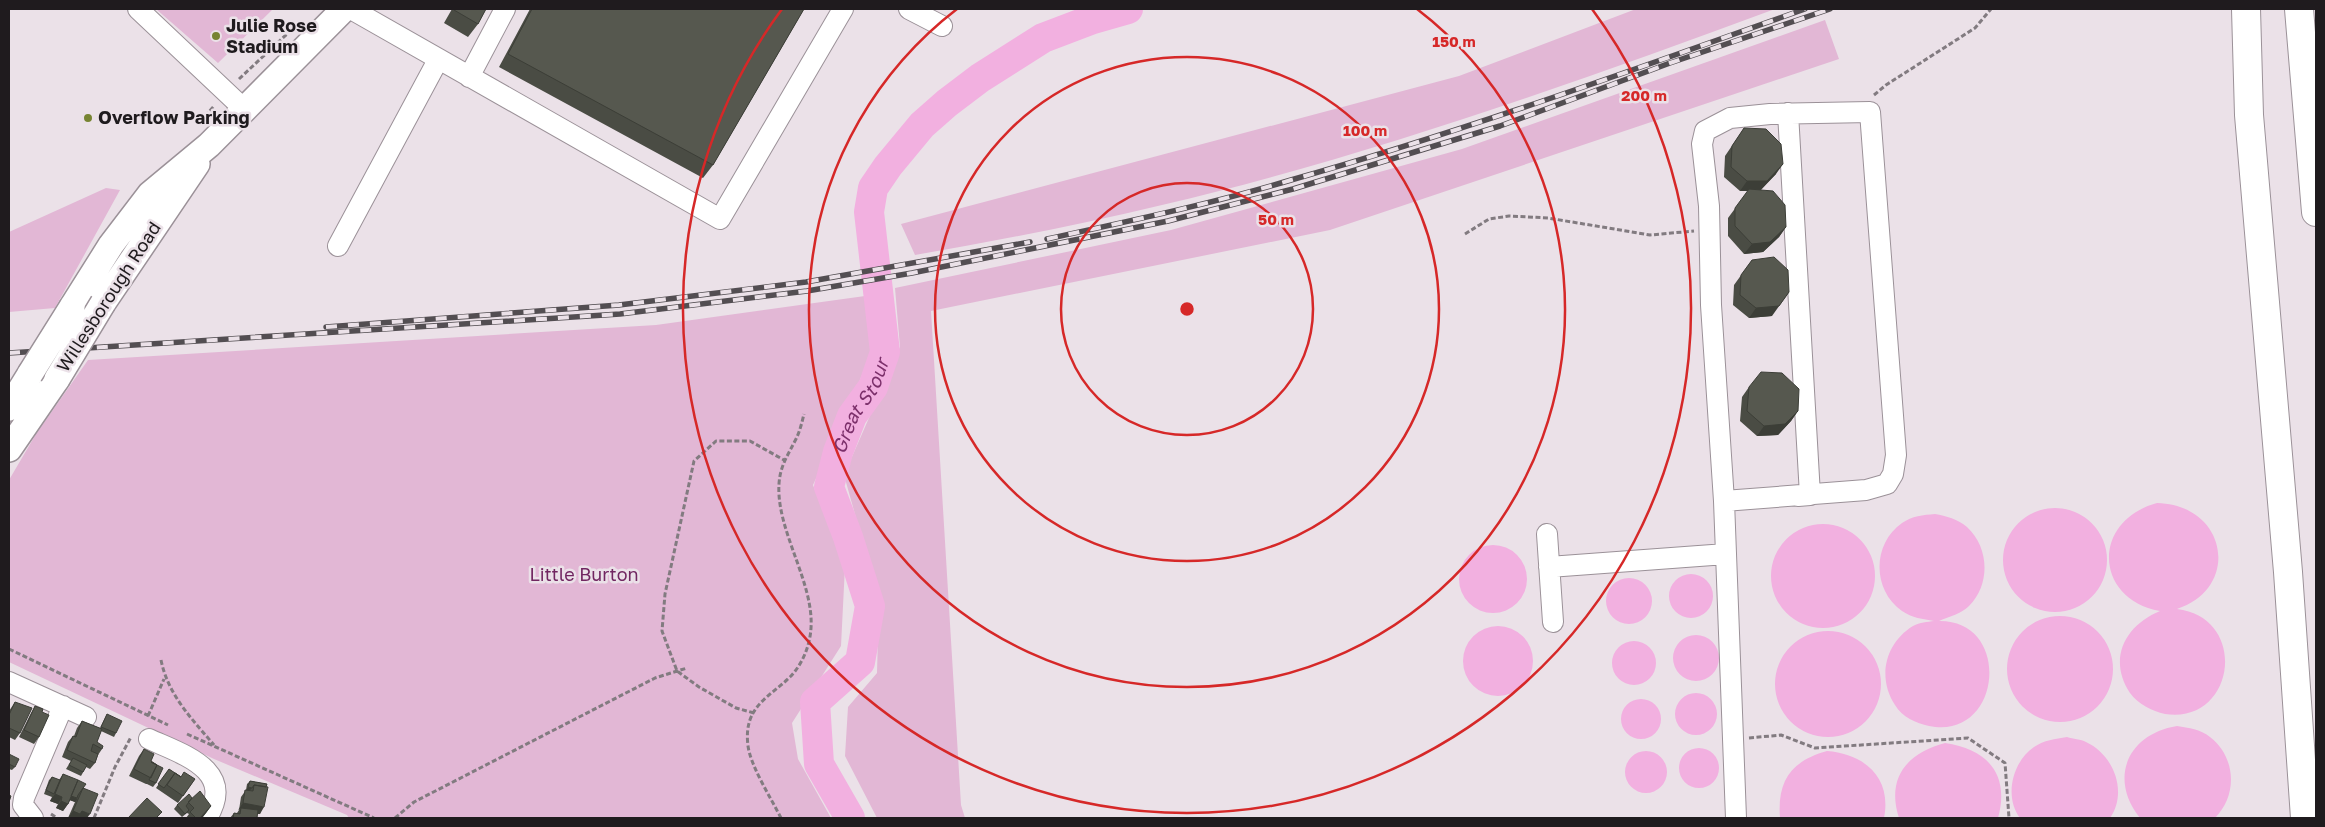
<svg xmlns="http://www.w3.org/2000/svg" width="2325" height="827" viewBox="0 0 2325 827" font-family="'Golos Text',sans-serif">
<rect width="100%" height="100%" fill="#ebe1e8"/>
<path fill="#e2b7d5" d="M156 9H273L218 63Z
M1636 9H1775C1574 83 1371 156 1162 205 1081 225 998 240 915 255L901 224 1459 76Z
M1825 20 1839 59 1330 230 931 311 961 805 965 818H877L845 756 848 707 877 673 879 600 844 475 900 347 895 288 1171 230 1462 149Z
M106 188 120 190 55 308 9 312V232Z
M865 296 873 347 852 400 813 485 845 566 841 646 792 723 798 759 831 818H349L347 815 214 759 9 662V480L36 434 88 360 656 325Z"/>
<path fill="#f2b0e0" d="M2157 503C2228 505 2241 588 2177 609 2250 618 2235 725 2165 714 2152 711 2138 704 2130 693 2107 658 2126 625 2160 611 2094 599 2091 521 2157 503Z
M2003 560a52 52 0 1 1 104 0a52 52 0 1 1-104 0Z
M1935 514C1946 516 1958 519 1967 527 1989 547 1991 584 1969 606 1961 614 1950 616 1939 621 2013 620 2002 741 1929 726 1916 723 1902 717 1895 705 1877 678 1885 643 1913 626 1920 622 1927 622 1934 621 1923 619 1912 618 1902 611 1872 590 1872 544 1902 523 1912 516 1923 515 1935 514Z
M1771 576a52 52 0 1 1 104 0a52 52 0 1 1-104 0Z
M1459 579a34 34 0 1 1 68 0a34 34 0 1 1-68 0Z
M1669 596a22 22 0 1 1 44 0a22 22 0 1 1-44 0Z
M1606 601a23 23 0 1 1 46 0a23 23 0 1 1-46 0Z
M2007 669a53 53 0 1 1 106 0a53 53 0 1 1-106 0Z
M1463 661a35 35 0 1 1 70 0a35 35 0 1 1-70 0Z
M1775 684a53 53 0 1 1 106 0a53 53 0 1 1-106 0Z
M1673 658a23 23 0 1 1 46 0a23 23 0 1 1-46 0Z
M1612 663a22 22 0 1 1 44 0a22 22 0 1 1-44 0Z
M1675 714a21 21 0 1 1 42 0a21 21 0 1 1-42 0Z
M1621 719a20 20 0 1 1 40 0a20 20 0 1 1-40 0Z
M2177 726C2189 728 2200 729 2210 737 2236 757 2238 795 2215 818H2140C2108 778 2128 734 2177 726Z
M2067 737C2073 739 2081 739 2086 742 2114 755 2128 792 2110 818H2020C2004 797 2012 762 2034 747 2044 740 2055 739 2067 737Z
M1945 743C1988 749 2010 775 1998 818H1899C1886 778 1907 753 1945 743Z
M1679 768a20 20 0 1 1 40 0a20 20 0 1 1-40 0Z
M1625 772a21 21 0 1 1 42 0a21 21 0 1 1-42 0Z
M1827 751C1865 754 1892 778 1884 818H1780C1777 781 1791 761 1827 751Z"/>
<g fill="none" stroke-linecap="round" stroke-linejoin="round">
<path stroke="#f2b0e0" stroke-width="30" id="s1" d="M850 818 819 764 815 702 860 662 870 606 848 537 829 487 838 452 852 416 873 387 885 352 869 212 873 188 888 166 922 125 947 103 980 78 1043 38 1093 19 1128 9"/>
<g stroke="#9b9198" stroke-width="22">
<path id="minor" d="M138 9 244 109
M351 9 720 219 843 9
M909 9 942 26
M469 77 505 9
M1788 113 1810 495 1798 496
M338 246 438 60
M1724 501 1866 490 1887 484 1893 474 1896 455 1870 112 1770 114 1730 118 1705 131 1702 144 1709 206 1711 305 1724 501 1736 818
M1547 534 1553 622
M1549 567 1726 554
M9 682 86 717
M149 739C184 755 236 770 207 818
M33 818 23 805 24 798 63 706"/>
</g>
<g stroke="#9b9198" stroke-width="28">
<path id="major" d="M103 303 197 164
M72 307 111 245 150 194 209 145 344 9
M9 408 30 374
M9 449 57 379"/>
</g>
<g stroke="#9b9198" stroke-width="30">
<path id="highway" d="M2246 9 2249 115 2288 572 2305 818
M2299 9 2316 212"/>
</g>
<path stroke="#827b80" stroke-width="3" stroke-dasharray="5 2.5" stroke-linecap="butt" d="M239 79 287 34
M1874 95 1886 85 1975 28 1991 9
M200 122 214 106
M1465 234 1489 219 1509 216 1548 218 1650 235 1694 231
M9 649 168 725
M161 660C168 695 192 719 214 745
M754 713 736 708 699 687 677 671 662 631 665 594 694 461 716 441H750L784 460
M148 716 164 679
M187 734 374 818
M1749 738 1781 735 1815 748 1968 738 2005 763 2009 818
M51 814 57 818
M94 818 115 767 131 737
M395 818 414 802 655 678 687 668
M781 818C771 798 751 767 748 746 743 706 769 698 791 676 803 663 810 645 811 628 814 582 776 530 779 484 780 466 788 455 796 439 800 431 802 422 804 414"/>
<use href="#minor" stroke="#fff" stroke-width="20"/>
<use href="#major" stroke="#fff" stroke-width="25"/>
<use href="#highway" stroke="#fff" stroke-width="28"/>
<g stroke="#534e52" stroke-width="5.5">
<path id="rail" d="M1047 239C1129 221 1211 204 1291 180 1465 131 1635 69 1805 9
M326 327 619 305 806 282 1030 242
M9 353 620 314 807 291 912 273 1168 221 1293 189 1500 126 1670 63 1830 9"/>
</g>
<use href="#rail" stroke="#ebe1e8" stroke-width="4" stroke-dasharray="11" stroke-linecap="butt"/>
<g stroke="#9b9198" stroke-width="28" stroke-linecap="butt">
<path id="major-bridge" d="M30 374 72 307
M57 379 103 303"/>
</g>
<use href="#major-bridge" stroke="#fff" stroke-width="25"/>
</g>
<path fill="#4a4c44" d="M452 9H486L478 24 468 37 444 23Z
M530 9H804L713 165 703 178 499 67Z
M1744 128 1776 174 1760 190 1786 227 1779 237 1763 252 1744 254 1728 236V218L1748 191H1740L1724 177 1725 156Z
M1752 260 1772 316 1749 318 1733 305 1734 285Z
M1749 387 1798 411 1791 421 1778 435 1757 436 1740 421 1742 397Z
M15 702 20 733 15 740 9 737V711Z
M35 706 39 737 34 744 19 737 31 713Z
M107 714 116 733 114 737 101 731 97 742 102 749 98 755 95 763 90 769 86 767 81 776 66 769 71 761 62 757 68 742 73 736H74L77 728 82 721 100 728Z
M144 749 151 761 156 783 153 787 147 784H146L129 776 139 756Z
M9 754 15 767 12 770 9 769Z
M169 769 181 777 195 779 178 803 156 788Z
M63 774 84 788 87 818H68L75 802 70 800 68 804 63 811 56 808 58 804 50 801 52 797 44 794 49 780 52 777 59 780Z
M250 781 267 784 260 814H257V818H230L234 813H237L239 810 241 797 246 790 247 784Z
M192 798 211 806 206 813 202 818H186L189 814 187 813 182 817 174 809 177 805Z"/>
<path fill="#3c3e37" d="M1783 164 1776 174 1760 191H1740L1747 181Z
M1786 227 1779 237 1763 252 1744 254 1752 244Z
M1789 292 1772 316 1749 318 1756 308Z
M1798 411 1791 421 1778 435 1757 436 1764 426Z
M248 787 252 788 249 791H246Z
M55 794 62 797 58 804 50 801Z
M71 796 78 799 75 802 69 800Z
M61 801 68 804 63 811 56 808Z
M243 803 264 807 260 814 240 811 241 808 238 810Z
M211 806 206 813 202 818H200Z
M73 811H82L90 814 87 818H68Z"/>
<path fill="#56584f" stroke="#3c3e37" d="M454 9H486L478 24 454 10Z
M532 9H804L713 165 508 54Z
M1744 128 1766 129 1781 144 1783 164 1767 181H1747L1731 167 1732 146Z
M1749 189 1773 191 1785 205 1786 227 1770 242 1752 244 1735 226V208Z
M1774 257 1788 270 1789 292 1779 306 1756 308 1740 295 1741 275 1752 260Z
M1761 372 1782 373 1799 389 1798 411 1785 424 1764 426 1747 411 1749 387Z
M15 702 32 708 20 733 9 728V715Z
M35 706 43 709 42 712 49 715 39 737 24 730Z
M107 714 122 721 116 733 101 727Z
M82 721 102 729 97 742 103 746 102 749 93 744 91 751 98 754 95 763 67 750 73 736 76 737Z
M144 749 154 754 151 761 157 765 151 778 134 769Z
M9 754 19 759 15 767 9 764Z
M73 758 87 765 83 772 69 765Z
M151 762 163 768 156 783 149 780 157 765Z
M169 769 181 777 175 773 164 788 158 784Z
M184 772 195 779 183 796 167 785 175 773 181 777Z
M63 774 78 780 68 804 61 801 62 797 55 794Z
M52 777 60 780 54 794 46 790Z
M78 780 86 784 78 795 77 798 71 796Z
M250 781 267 784 266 787 254 785 252 788 248 787Z
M254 785 268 787 264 807 243 803 245 790 253 791Z
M83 788 98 794 90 814 82 811 80 814 73 811Z
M200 791 211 806 200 818H196L190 812 194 808 188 802Z
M189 794 192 798 186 806 189 810 185 814 177 805Z
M9 795 11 796 9 802Z
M147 798 162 812 156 818H128Z
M241 808 258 810 257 818H233L234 813 240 814Z"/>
<g fill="none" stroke="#d62828" stroke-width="2.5">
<circle cx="1187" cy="309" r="126"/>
<circle cx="1187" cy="309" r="252"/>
<path d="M1417 9A378 378 0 1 1 957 9"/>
<path d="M1592 9A504 504 0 1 1 782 9"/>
</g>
<g fill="#778432" stroke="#ebe1e8" stroke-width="2">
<circle cx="216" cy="36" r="5"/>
<circle cx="88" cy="118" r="5"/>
</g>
<g text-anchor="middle" stroke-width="5" stroke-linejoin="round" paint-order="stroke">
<g font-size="18" font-weight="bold" fill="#1f1b1e" stroke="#ebe1e8" text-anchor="start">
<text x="226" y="32">Julie Rose<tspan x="226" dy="21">Stadium</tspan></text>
<text x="98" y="124">Overflow Parking</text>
</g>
<g font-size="18" fill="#1f1b1e" stroke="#ebe1e8">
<text transform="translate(109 297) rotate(-57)" y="6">Willesborough Road</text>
</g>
<g font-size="18" fill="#712661" stroke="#ebe1e8">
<text x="584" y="581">Little Burton</text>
</g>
<g font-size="19" font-style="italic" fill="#7c306b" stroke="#ebe1e8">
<text dy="7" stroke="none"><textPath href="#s1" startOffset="455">Great Stour</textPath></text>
</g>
</g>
<circle cx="1187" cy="309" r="8" fill="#d62828" stroke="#ebe1e8" stroke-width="2.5"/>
<g font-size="15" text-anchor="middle" font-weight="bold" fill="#d62828" stroke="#ebe1e8" stroke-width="5" stroke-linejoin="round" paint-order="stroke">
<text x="1454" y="47">150 m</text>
<text x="1644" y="101">200 m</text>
<text x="1365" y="136">100 m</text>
<text x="1276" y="225">50 m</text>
</g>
<rect width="2325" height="827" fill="none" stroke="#1f1b1e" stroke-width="20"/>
</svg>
